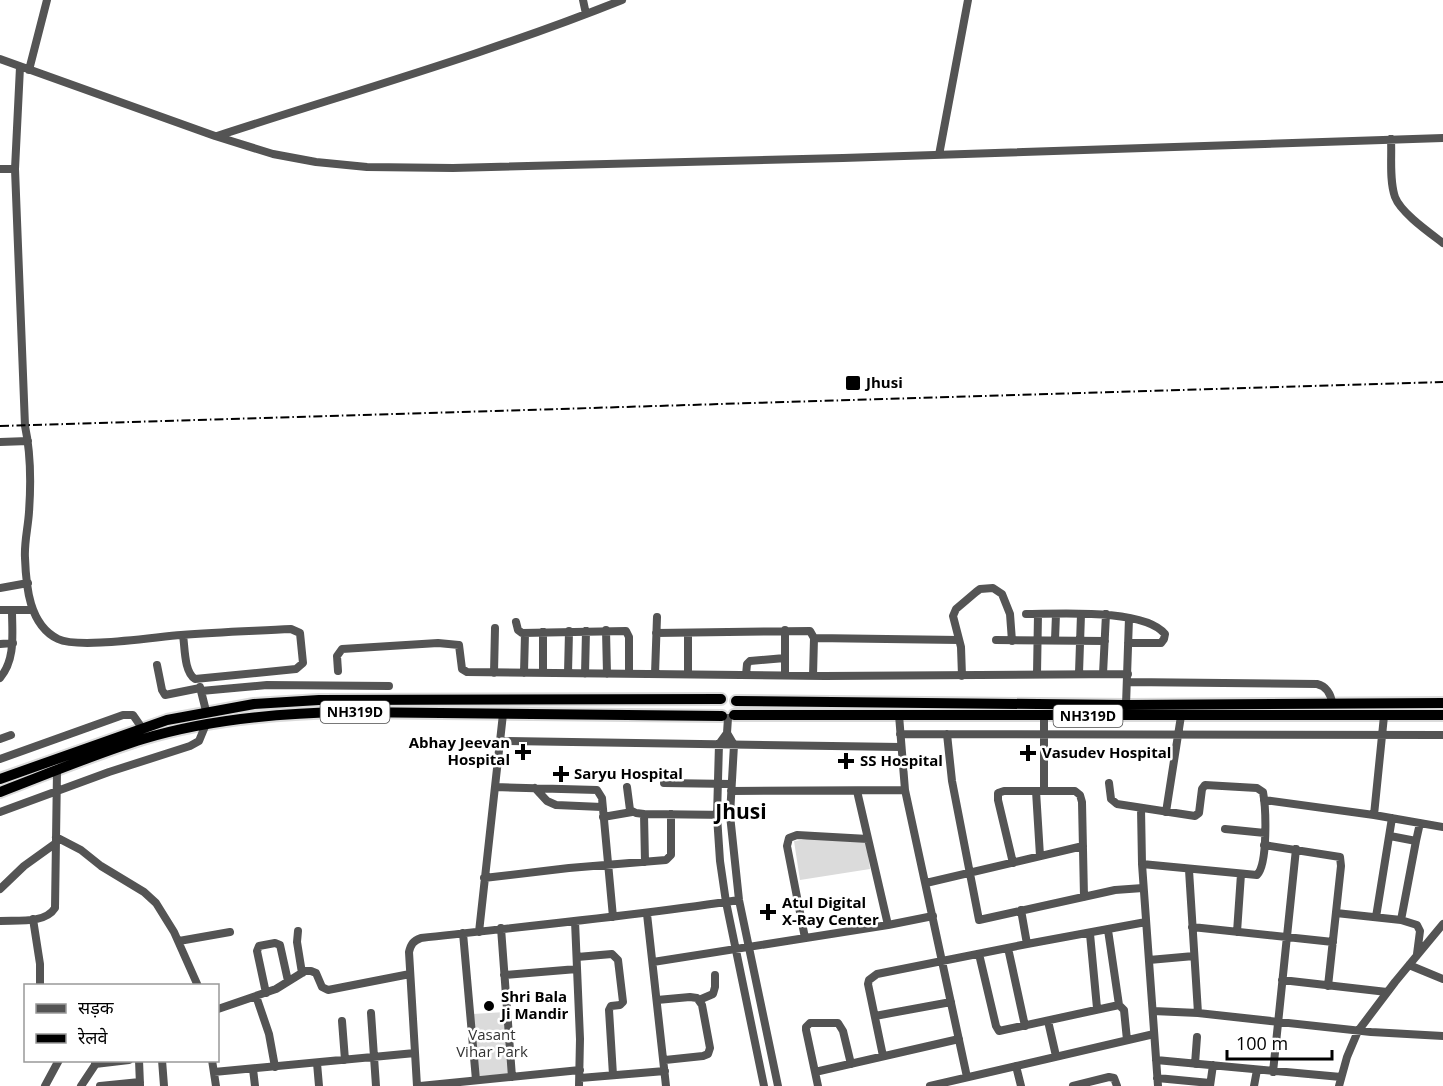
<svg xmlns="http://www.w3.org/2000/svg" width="1443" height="1086" viewBox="0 0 1443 1086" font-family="'Open Sans','Noto Sans Devanagari',sans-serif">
<rect width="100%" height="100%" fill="#fff"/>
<path fill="#dbdbdb" d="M828 836 866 840 870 869 800 880 794 841Z
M505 1012 510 1074 478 1076 473 1014Z"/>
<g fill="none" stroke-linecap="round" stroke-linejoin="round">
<g stroke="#dbdbdb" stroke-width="14">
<path id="highway" d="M736 701 1126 705 1443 703
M734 715H1443
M0 779 167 720 254 704 319 700 721 699
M0 792C47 774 95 754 143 739 209 719 279 713 348 712L722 716"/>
</g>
<path stroke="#545454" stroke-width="8" d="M583 0 586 14
M0 59 215 136 273 154 316 162 367 167 453 168 843 158 1443 138
M20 67 15 169 25 426C31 454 31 484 29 512 28 528 24 543 25 558 26 586 29 625 58 639 79 649 154 637 181 635 218 632 254 631 291 629L300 633 303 663 296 669 195 679C184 672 185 648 183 635
M29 70 47 0
M217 136C352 92 490 53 622 0
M1391 139C1392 157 1389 180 1395 197 1401 213 1430 233 1443 243
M939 155 968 0
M0 169H15
M0 442 28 441
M0 588 28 583
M0 610H33
M1026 614C1058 614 1144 608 1165 634L1164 639 1161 643H1128
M516 622 518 630 522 633 626 631 629 637V674
M606 630 607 674
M785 630V675
M656 633 810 631 814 638 813 676
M814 638 959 640
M996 640 1105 641
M1055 640 1056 614
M0 644 13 643
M157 665 162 690 165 695 200 688
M338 671 337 656 342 649 438 643 459 645 462 669 467 672 825 676 1128 674
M494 673 495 628
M524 673 525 633
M543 673V632
M568 673 569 631
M1079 673 1081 614
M585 674 586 631
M655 674 657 617
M688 674V633
M1037 674 1038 614
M1103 674 1106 614
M746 675 747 664 750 661 785 658
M962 676 961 647 953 616 956 609 976 592 980 589 993 588 1002 594 1010 614 1012 641
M0 678C16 659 12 633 12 610
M1127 682 1317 684C1326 686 1331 694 1332 703
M200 687 206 711
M201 691 267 685 389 686
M1126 705 1129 618
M899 715 905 790 967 1077
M1044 715V791
M728 718 727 733 719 744 717 816 720 861 726 902 764 1086
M727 733 734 745 730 815 739 900 778 1086
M900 734 1443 735
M947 734 952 781 979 920 1115 890 1143 888
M0 739 11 735
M500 741 901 747
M0 759 123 715H133L142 728
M664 783 731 784
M1109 783 1111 799 1117 804 1195 816 1199 813 1202 789 1205 785 1257 788 1263 792C1266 808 1268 864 1257 875L1142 864
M495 787 597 790 602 798 613 917
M627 787 630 810 636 813 644 814
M535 788 547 801 556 805 602 807
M731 791 905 790
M857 791 888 925
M1036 791 1040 856
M1264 800 1374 815 1443 827
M1141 808 1142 864 1158 1086
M0 812 109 772 190 746 199 741 206 724
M1166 812 1181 716
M1374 815 1384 716
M603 817 632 812
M1225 829 1265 833
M1390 836 1416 841 1401 920
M56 837 81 850 101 866 144 892 156 903 174 932 198 986
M1416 841 1420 823
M1264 845 1340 857 1341 866 1328 986
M645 862 644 814 730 815
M1013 863 998 800V793L1004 791H1075L1080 795 1082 802 1084 897
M1189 870 1198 1013
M484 878 569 868 666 860 671 855V814
M926 883 1083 846
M0 889 24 866 56 843
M1021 910 1027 944
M1336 913 1401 920 1417 925 1420 931 1417 954
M647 914 666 1086
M1376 917 1392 818
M33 919 40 964V986
M0 921C17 920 45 924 55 908L57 771
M575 921 580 1039 579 1086
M1192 927 1333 942
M501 928 512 1077
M1108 930 1119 1005
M298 931 297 942 302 973
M479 932 503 714
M1237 932 1241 874
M463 933 476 1080
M1090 934 1097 1008
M805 938 787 846 789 838 797 835 868 839
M179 941 230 932
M1008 948 1025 1026
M979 954 996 1026 999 1031 1119 1005 1124 1010 1127 1040
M577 957 612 954 618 960 623 1002 620 1005 611 1006 609 1010 613 1075
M1149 960 1194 956
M653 962 888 925 933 916
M1409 965 1443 979
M504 975 577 969
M1282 980 1387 992
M266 993 257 951 259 946 275 943 280 945 288 981
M256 996 269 1034 275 1067
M657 1000 690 997 697 998 702 1005 710 1048 708 1054 703 1056 665 1060
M699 1000 713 994 715 987V975
M218 1009 276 989 305 971H311L316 973 322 987 328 990 410 974
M1153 1011 1198 1013 1371 1032 1443 1036
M371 1013 376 1086
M875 1016 951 1002
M342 1021 345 1060
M1048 1021 1056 1056
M883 1056 868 984 869 980 877 974 1027 944 1146 922
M139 1060 140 1085
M162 1060 164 1086
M212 1060 216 1086
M1156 1060 1341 1077
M317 1063 319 1086
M95 1064 129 1060
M1195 1064 1197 1037
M1016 1066 1021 1086
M253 1069 255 1086
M214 1072 415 1053
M815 1072 806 1030V1027L810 1023H838L843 1031 851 1064
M1273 1072 1296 849
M580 1078 665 1071
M1157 1078 1210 1083
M45 1086 59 1060
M81 1086 97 1062
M100 1086 140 1082
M417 1086 409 952C411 944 413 941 421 938 527 926 634 916 739 900
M420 1086 580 1070
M818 1086 815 1072 959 1039
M930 1086 1154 1034
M1073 1086 1109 1077 1114 1078 1117 1086
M1210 1086 1213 1065
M1254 1086 1257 1070
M1339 1086 1347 1057 1358 1031 1395 982 1443 924"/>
<use href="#highway" stroke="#000" stroke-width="10"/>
<path stroke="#000" stroke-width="2" stroke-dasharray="9 3 1.5 3" stroke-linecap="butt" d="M0 426 1443 382"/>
</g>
<g fill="#000" stroke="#fff" stroke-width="2">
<rect x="845" y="375" width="16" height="16" rx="3"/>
<path d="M520 743h6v6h6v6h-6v6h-6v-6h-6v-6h6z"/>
<path d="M1025 744h6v6h6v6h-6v6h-6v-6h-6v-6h6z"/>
<path d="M843 752h6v6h6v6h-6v6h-6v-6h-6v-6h6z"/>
<path d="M558 765h6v6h6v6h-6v6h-6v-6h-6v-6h6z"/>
<path d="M765 903h6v6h6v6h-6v6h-6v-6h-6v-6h6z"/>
<circle cx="489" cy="1006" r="6"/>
</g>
<g text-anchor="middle" stroke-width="5" stroke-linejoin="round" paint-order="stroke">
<g fill="#fff" stroke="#4c4c4c" stroke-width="1.5">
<rect x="320.5" y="701" width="69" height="22" rx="4.5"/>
<rect x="1053.5" y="705" width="69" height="22" rx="4.5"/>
</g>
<g font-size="14" font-weight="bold" fill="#000">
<text x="355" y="717">NH319D</text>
<text x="1088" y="721">NH319D</text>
</g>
<g font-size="15" font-weight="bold" fill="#000" stroke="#fff" text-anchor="start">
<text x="866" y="388">Jhusi</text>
<text x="510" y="748" text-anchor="end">Abhay Jeevan<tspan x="510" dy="17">Hospital</tspan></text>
<text x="1042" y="758">Vasudev Hospital</text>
<text x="860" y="766">SS Hospital</text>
<text x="574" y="779">Saryu Hospital</text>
<text x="782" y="908">Atul Digital<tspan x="782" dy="17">X-Ray Center</tspan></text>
<text x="501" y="1002">Shri Bala<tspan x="501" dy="17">Ji Mandir</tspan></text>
</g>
<g font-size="15" fill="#323232" stroke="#fff">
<text x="492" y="1040">Vasant<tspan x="492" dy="17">Vihar Park</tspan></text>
</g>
<g font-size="21" font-weight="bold" fill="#000" stroke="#fff">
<text x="741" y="819">Jhusi</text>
</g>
</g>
<rect x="24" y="984" width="195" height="78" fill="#ffffff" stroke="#999999" stroke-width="1.5"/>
<rect x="36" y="1004" width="30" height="9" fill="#545454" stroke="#999999" stroke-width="1.5"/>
<text x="78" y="1014" font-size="18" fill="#000000">सड़क</text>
<rect x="36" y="1034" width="30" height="9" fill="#000000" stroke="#999999" stroke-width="1.5"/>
<text x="78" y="1044" font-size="18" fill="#000000">रेलवे</text>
<path d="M1227 1050v9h105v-9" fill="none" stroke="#000000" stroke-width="3"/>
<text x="1236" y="1050" font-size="18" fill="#000000" stroke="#ffffff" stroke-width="4.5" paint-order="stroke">100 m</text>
</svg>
